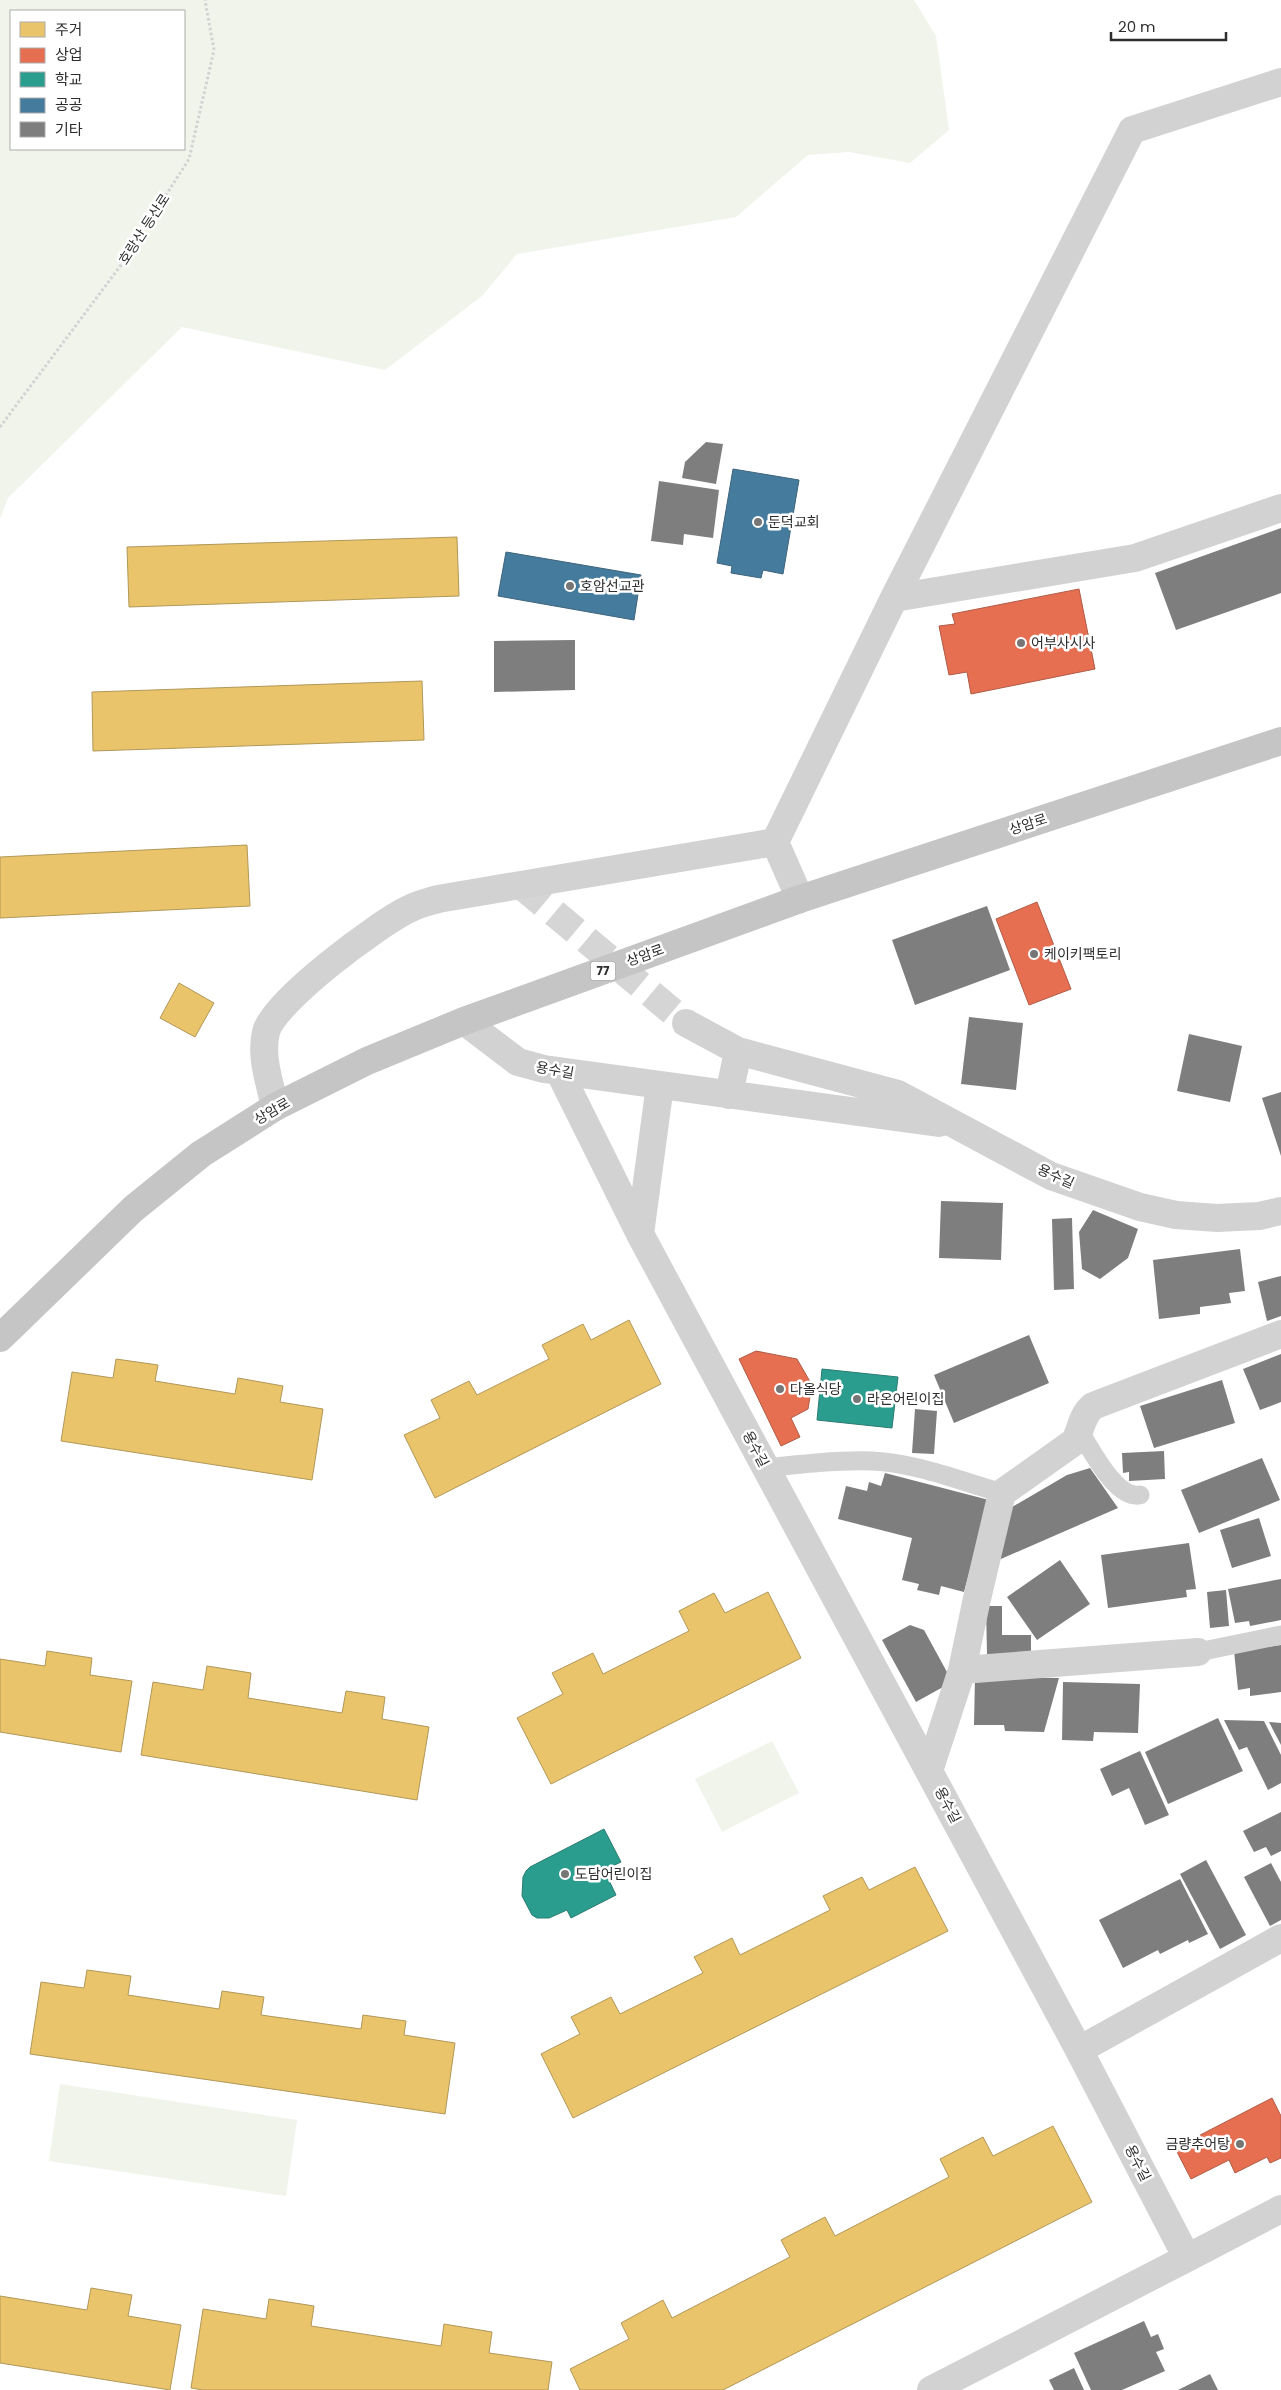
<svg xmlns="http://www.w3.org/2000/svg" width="1281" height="2390" viewBox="0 0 1281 2390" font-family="Poppins,'Noto Sans KR',sans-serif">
<rect width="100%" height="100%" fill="#fff"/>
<path fill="#f0f4eb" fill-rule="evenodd" d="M0 0H914L936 36 949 130 910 163 849 152 808 155 736 217 517 254 482 296 385 370 182 327 8 498 0 519ZM184 11V149H11V11Z
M772 1741 799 1793 722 1832 695 1779Z
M60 2084 297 2120 286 2196 49 2161Z"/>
<path fill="#e9c46a" stroke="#b19758" d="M457 537 459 596 129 607 127 547Z
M422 681 424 740 93 751 92 692Z
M247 845 250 906 0 918V857Z
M179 983 214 1003 195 1037 160 1018Z
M629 1320 661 1384 435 1498 404 1435 440 1418 431 1400 469 1381 477 1395 549 1359 542 1345 583 1324 591 1340Z
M116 1359 158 1365 155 1381 235 1394 238 1378 283 1386 280 1402 323 1409 312 1480 61 1441 72 1372 113 1378Z
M768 1592 801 1658 551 1784 517 1718 563 1694 552 1673 593 1653 603 1674 689 1631 679 1611 714 1593 725 1613Z
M47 1651 92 1658 90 1675 132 1681 121 1752 0 1732V1659L45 1666Z
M207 1666 251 1673 248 1698 342 1713 346 1691 385 1697 382 1719 429 1727 417 1800 141 1755 153 1682 203 1690Z
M915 1867 948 1931 573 2118 541 2054 580 2034 571 2017 611 1997 620 2014 703 1973 694 1957 732 1938 740 1955 830 1910 823 1896 862 1877 869 1890Z
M87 1970 131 1976 128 1995 219 2009 222 1991 264 1997 261 2015 361 2029 363 2015 406 2021 404 2035 455 2043 445 2114 30 2054 41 1982 84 1988Z
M1053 2126 1092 2202 723 2390H580L570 2369 629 2339 621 2323 663 2300 672 2318 790 2257 781 2240 825 2217 835 2236 949 2177 940 2159 983 2137 993 2156Z
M91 2288 132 2295 128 2316 181 2325 170 2390 0 2363V2296L87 2310Z
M269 2299 314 2306 311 2326 441 2346 444 2324 492 2332 489 2353 552 2362 548 2390H203L191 2388 203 2309 266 2319Z"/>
<path fill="#e76f51" stroke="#af5b46" d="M1079 589 1095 669 971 694 967 672 949 675 939 626 955 624 952 614Z
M1037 902 1071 989 1029 1005 996 919Z
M756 1351 797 1359 812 1385 808 1409 791 1418 800 1437 781 1446 739 1359Z
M1272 2098 1281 2116V2158L1270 2163 1267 2157 1235 2173 1229 2160 1191 2179 1175 2148Z"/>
<path fill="#2a9d8f" stroke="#2b7b72" d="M822 1369 898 1377 892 1428 817 1420Z
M604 1829 621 1862 604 1870 616 1895 571 1918 567 1910 549 1918H537L532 1915 522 1896 523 1877 526 1871 530 1867Z"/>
<path fill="#457b9d" stroke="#3e647b" d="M733 469 799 480 783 574 763 570 761 578 731 573 732 566 717 563Z
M506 552 641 575 634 620 498 596Z"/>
<path fill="#7e7e7e" d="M706 442 723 444 716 484 682 478 685 462Z
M659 481 719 490 713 538 684 534 683 545 651 541Z
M1281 528V593L1176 630 1155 573Z
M575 640V690L494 692V641Z
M987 906 1010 970 915 1005 892 940Z
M969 1017 1023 1023 1016 1090 961 1084Z
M1189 1034 1242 1046 1230 1102 1177 1091Z
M1281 1092V1156L1262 1098Z
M941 1201 1003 1203 1001 1260 939 1258Z
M1093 1210 1138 1229 1128 1258 1100 1279 1082 1269 1079 1232Z
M1072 1218 1074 1289 1054 1290 1052 1219Z
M1240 1249 1245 1291 1229 1293 1231 1303 1200 1307V1314L1159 1319 1153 1260Z
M1281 1276V1316L1267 1321 1258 1282Z
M1029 1335 1049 1383 954 1423 934 1375Z
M1281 1354V1402L1260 1410 1243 1369Z
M1222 1380 1235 1423 1154 1448 1140 1406Z
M915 1409 937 1411 934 1454 912 1453Z
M1164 1451 1165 1479 1129 1481V1472L1123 1473 1122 1453Z
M1262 1458 1280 1500 1199 1533 1181 1490Z
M1090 1468 1118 1508 994 1562 1007 1510 1067 1475Z
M885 1473 989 1500 964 1592 941 1586 939 1595 917 1590 919 1584 902 1580 912 1538 838 1519 846 1486 867 1491 869 1482 881 1486Z
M1259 1518 1271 1556 1232 1568 1220 1530Z
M1189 1543 1196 1589 1186 1590 1187 1597 1108 1608 1101 1555Z
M1060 1560 1090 1604 1037 1640 1007 1597Z
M1281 1579V1620L1250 1626 1249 1621 1235 1623 1228 1589Z
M1226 1590 1229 1626 1210 1628 1207 1592Z
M986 1606H1002V1635H1031V1654L987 1655Z
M910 1625 924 1630 947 1672 943 1687 916 1702 882 1640Z
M1281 1645V1692L1250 1696V1688L1238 1690 1234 1651Z
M975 1677 1059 1678 1044 1732 1005 1731 1004 1725H974Z
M1063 1682 1140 1684 1138 1733 1094 1732 1093 1741 1062 1740Z
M1218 1718 1243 1771 1168 1804 1145 1752Z
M1224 1720 1264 1721 1281 1755V1783L1268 1790 1247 1747 1239 1750Z
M1269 1722 1281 1723V1745Z
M1140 1751 1169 1815 1145 1825 1129 1788 1112 1796 1100 1769Z
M1281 1812V1851L1271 1856 1266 1847 1254 1852 1243 1831Z
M1206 1860 1246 1935 1220 1949 1180 1874Z
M1271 1863 1281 1882V1920L1270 1926 1244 1877Z
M1180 1879 1208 1934 1189 1943 1188 1940 1160 1954 1158 1950 1123 1968 1099 1920Z
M1144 2321 1151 2337 1158 2334 1164 2349 1156 2352 1165 2371 1122 2390H1091L1074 2353Z
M1074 2368 1084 2390H1054L1049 2380Z
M1210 2374 1218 2390H1178Z"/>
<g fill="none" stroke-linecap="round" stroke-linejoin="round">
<path stroke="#d5d5d5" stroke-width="28" stroke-dasharray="28 14" stroke-linecap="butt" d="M522 886 686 1023"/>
<path stroke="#d2d2d2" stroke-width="3" stroke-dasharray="2.5 2.5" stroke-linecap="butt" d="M0 427 124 261 189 159 214 50 205 0"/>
<path stroke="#d2d2d2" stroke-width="19" d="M1080 1432C1092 1451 1116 1499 1140 1495
M766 1468C801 1464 837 1460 872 1461 916 1463 960 1481 1002 1493
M1198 1652 1281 1635"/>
<path stroke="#d2d2d2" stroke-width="28" d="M894 598 1135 558 1281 508
M775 842 894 598 1132 130 1281 82
M464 1021 518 1062 544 1069 939 1123
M686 1023 738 1051 898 1094 1051 1176 1140 1207 1176 1215 1217 1218 1259 1216 1281 1211
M559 1071 640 1234
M660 1085 640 1234 1079 2050 1187 2258 931 2390
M729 1095 738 1051
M275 1107C270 1083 260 1057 266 1032 273 1002 379 923 409 909 418 904 428 902 438 899L775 842 800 899
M962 1670 1198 1652
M929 1771 962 1670 976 1603 1002 1493 1074 1442C1082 1429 1081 1416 1093 1406L1281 1334
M1079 2050 1281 1938
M1187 2258 1281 2209"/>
<path stroke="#c5c5c5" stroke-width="28" d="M0 1338 133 1209 201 1154 275 1107 367 1061 464 1021 800 899 1281 741"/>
</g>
<g fill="#767676" stroke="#fff" stroke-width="2">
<circle cx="758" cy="522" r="5"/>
<circle cx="570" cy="586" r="5"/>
<circle cx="1021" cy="643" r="5"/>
<circle cx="1034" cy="954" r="5"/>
<circle cx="780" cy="1389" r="5"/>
<circle cx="857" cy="1399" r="5"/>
<circle cx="565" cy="1874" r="5"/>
<circle cx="1240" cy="2144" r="5"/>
</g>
<g text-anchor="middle" stroke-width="5" stroke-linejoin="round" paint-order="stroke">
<rect fill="#fff" stroke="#6c6c6c" stroke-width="1" x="590.5" y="961.5" width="25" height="19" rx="4"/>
<g font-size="12" font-weight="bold" fill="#2d2d2d">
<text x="603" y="975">77</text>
</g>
<g font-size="14" fill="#2d2d2d" stroke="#fff">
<text transform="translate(144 229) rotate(-57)" y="5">호랑산 등산로</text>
<text transform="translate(1028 824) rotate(-18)" y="5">상암로</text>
<text transform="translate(645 955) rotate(-20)" y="5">상암로</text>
<text transform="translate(555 1070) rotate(10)" y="5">용수길</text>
<text transform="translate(272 1111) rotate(-30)" y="5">상암로</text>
<text transform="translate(1056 1176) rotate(24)" y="5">용수길</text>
<text transform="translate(756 1449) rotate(62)" y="5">용수길</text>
<text transform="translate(948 1805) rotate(62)" y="5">용수길</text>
<text transform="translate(1138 2163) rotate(63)" y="5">용수길</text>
</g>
<g font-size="14" fill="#2d2d2d" stroke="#fff" text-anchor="start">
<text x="768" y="527">둔덕교회</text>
<text x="580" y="591">호암선교관</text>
<text x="1031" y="648">어부사시사</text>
<text x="1044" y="959">케이키팩토리</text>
<text x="790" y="1394">다올식당</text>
<text x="867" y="1404">라온어린이집</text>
<text x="575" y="1879">도담어린이집</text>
<text x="1230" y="2149" text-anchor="end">금량추어탕</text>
</g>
</g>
<rect x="10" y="10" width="175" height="140" fill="#ffffff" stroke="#ababab"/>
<rect x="20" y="22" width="25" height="15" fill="#e9c46a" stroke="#ababab"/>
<text x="55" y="35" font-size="15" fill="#2d2d2d">주거</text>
<rect x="20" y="48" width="25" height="15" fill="#e76f51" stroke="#ababab"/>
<text x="55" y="60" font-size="15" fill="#2d2d2d">상업</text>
<rect x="20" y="72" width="25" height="15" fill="#2a9d8f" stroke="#ababab"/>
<text x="55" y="85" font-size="15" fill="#2d2d2d">학교</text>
<rect x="20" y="98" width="25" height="15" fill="#457b9d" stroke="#ababab"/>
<text x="55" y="110" font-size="15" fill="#2d2d2d">공공</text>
<rect x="20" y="122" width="25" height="15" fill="#7e7e7e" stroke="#ababab"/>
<text x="55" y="135" font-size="15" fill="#2d2d2d">기타</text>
<path d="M1111 32v8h115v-8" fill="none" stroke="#2d2d2d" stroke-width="2.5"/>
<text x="1118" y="32" font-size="15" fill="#2d2d2d" stroke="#ffffff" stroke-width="4" paint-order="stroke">20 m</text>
</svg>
